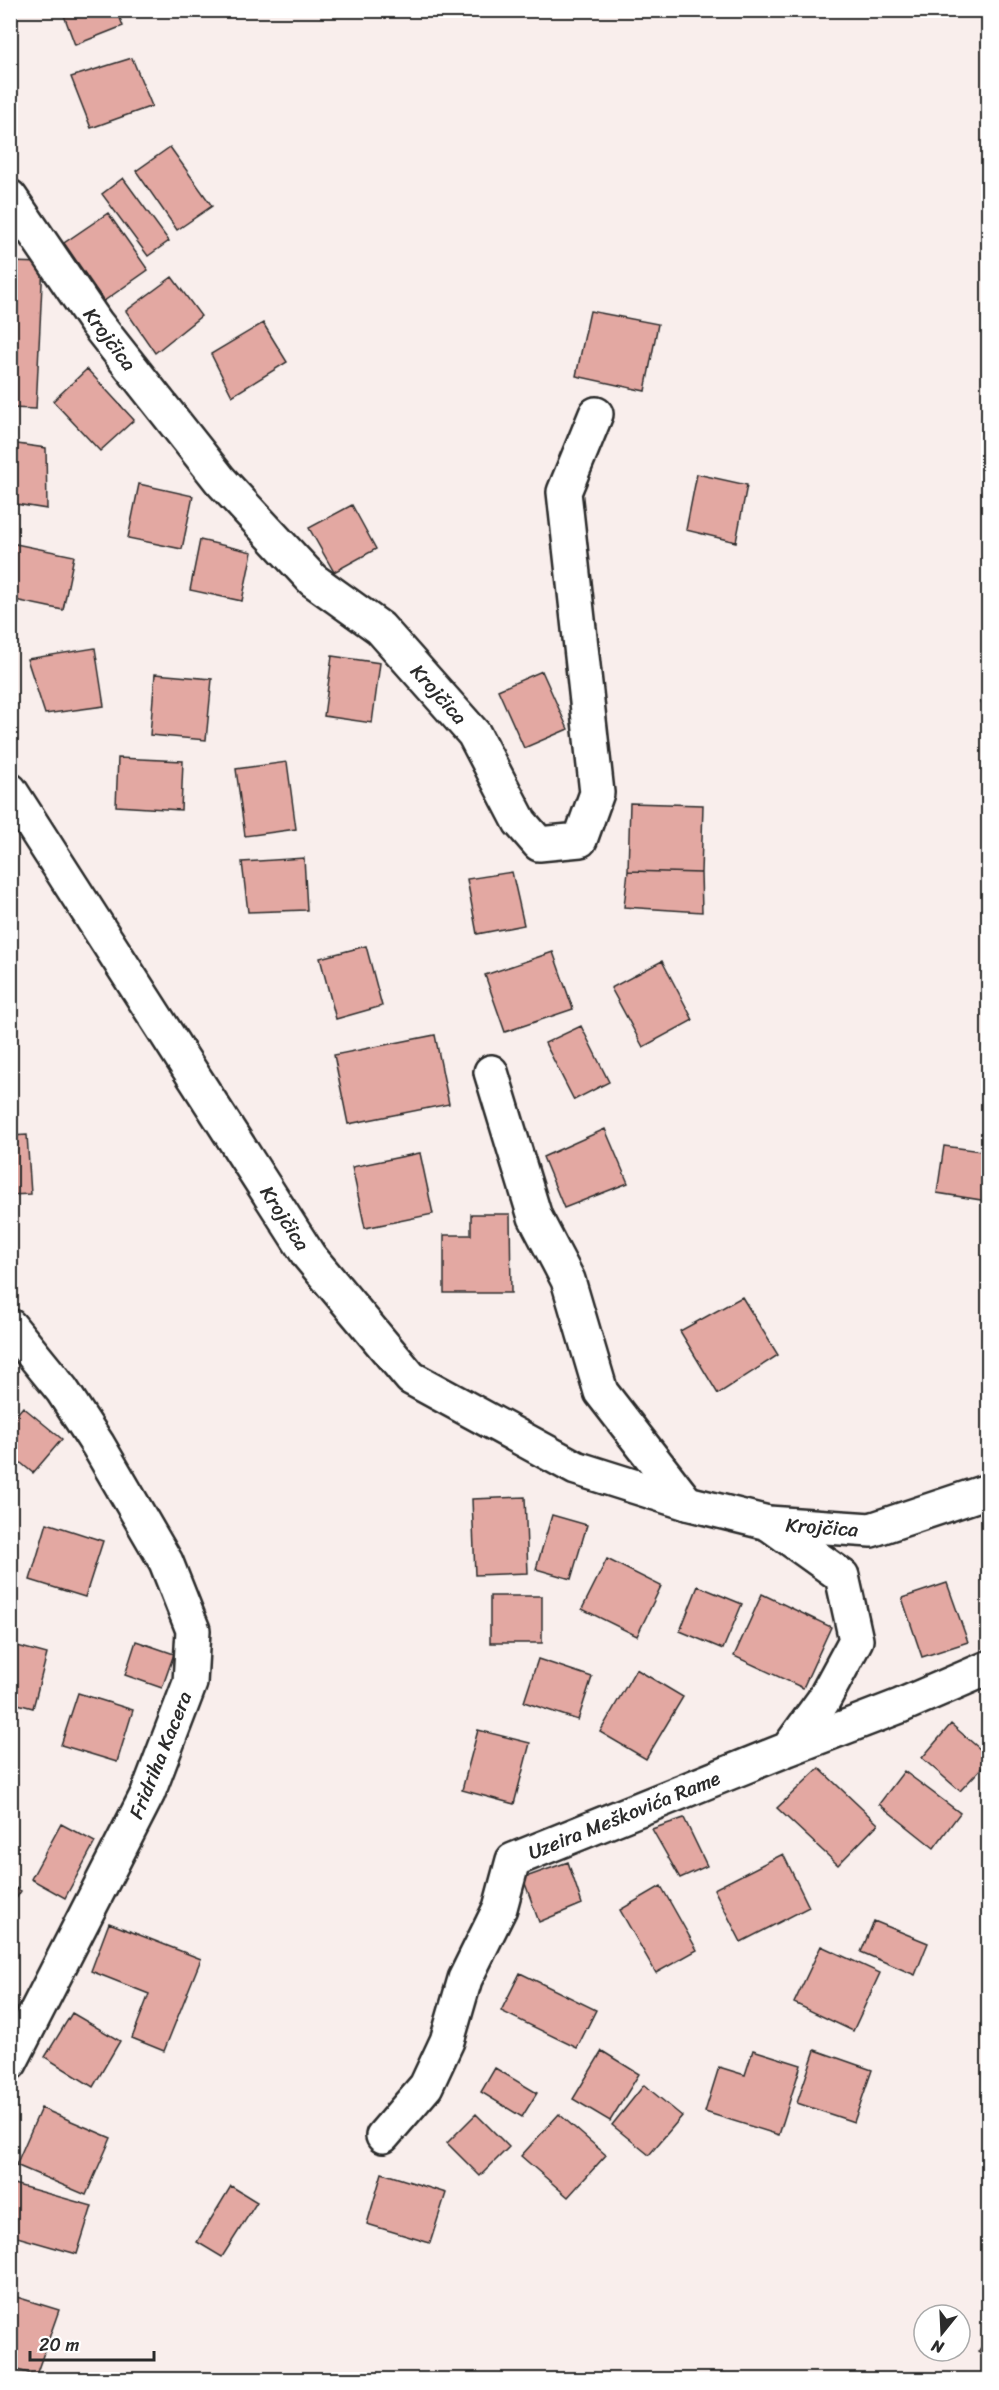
<svg xmlns="http://www.w3.org/2000/svg" width="999" height="2390" viewBox="0 0 999 2390" font-family="Sriracha,sans-serif">
<rect width="100%" height="100%" fill="#f9eeec"/>
<filter id="ink" filterUnits="userSpaceOnUse"><feTurbulence type="fractalNoise" baseFrequency=".0167" numOctaves="2"/><feDisplacementMap in="SourceGraphic" scale="12" xChannelSelector="R" yChannelSelector="G"/><feConvolveMatrix kernelMatrix="1 2 1 2 8 2 1 2 1" color-interpolation-filters="sRGB"/></filter>
<g filter="url(#ink)">
<path fill="#e3a8a2" stroke="#2b2b2b" stroke-width="1.5" d="M62 10H117L123 26 75 45Z
M132 58 152 106 91 128 71 77Z
M170 147 212 206 177 230 136 171Z
M123 178 169 241 148 256 102 194Z
M108 213 148 270 104 301 64 243Z
M10 262 43 263 36 409 10 408Z
M172 277 201 316 155 353 126 311Z
M590 311 658 324 645 391 576 376Z
M263 323 287 362 232 396 211 354Z
M87 369 134 420 100 451 53 401Z
M10 443 46 448 47 509 10 503Z
M697 474 747 485 736 542 686 530Z
M139 484 193 496 182 549 128 538Z
M352 505 376 549 334 572 309 528Z
M200 540 252 552 242 601 190 590Z
M11 543 74 556 63 610 10 599Z
M95 648 104 706 45 714 27 659Z
M332 656 380 663 372 723 324 716Z
M988 667V705L981 703Z
M542 671 568 729 524 748 498 690Z
M155 674 212 679 206 740 150 735Z
M118 758 183 761 181 810 116 806Z
M287 762 296 829 245 836 236 769Z
M630 803 703 805 701 873 628 871Z
M304 858 307 910 248 912 242 862Z
M628 871 701 873 702 912 624 907Z
M512 872 524 925 477 934 467 879Z
M366 946 382 1006 336 1019 320 958Z
M553 952 573 1009 505 1032 485 975Z
M662 961 693 1020 643 1047 611 988Z
M581 1026 609 1082 574 1100 545 1043Z
M435 1035 449 1104 348 1124 334 1055Z
M605 1129 628 1183 564 1208 543 1157Z
M27 1135 31 1194 10 1195V1136Z
M944 1146 988 1152V1201L937 1193Z
M420 1153 433 1214 365 1228 352 1167Z
M471 1214H510L511 1293H444V1235H471Z
M742 1297 778 1355 718 1394 680 1331Z
M23 1407 62 1439 33 1473 10 1454V1422Z
M525 1497 528 1573 475 1575 472 1499Z
M552 1515 587 1525 571 1579 536 1569Z
M47 1523 103 1541 85 1597 30 1580Z
M607 1559 661 1586 637 1636 582 1609Z
M947 1583 968 1642 922 1657 902 1598Z
M698 1586 742 1604 723 1649 680 1631Z
M762 1594 831 1627 803 1688 734 1656Z
M490 1596H542V1643H490Z
M136 1641 174 1654 162 1688 125 1675Z
M10 1644 47 1654 33 1708 10 1702Z
M538 1659 592 1677 578 1720 524 1702Z
M636 1669 683 1697 646 1759 600 1732Z
M78 1693 133 1710 117 1762 61 1745Z
M951 1724 988 1756V1761L960 1791 922 1758Z
M478 1730 530 1743 514 1804 462 1790Z
M819 1768 878 1824 838 1865 777 1808Z
M904 1771 960 1813 934 1848 879 1804Z
M684 1818 707 1866 680 1878 652 1829Z
M61 1824 95 1842 65 1898 31 1879Z
M783 1854 809 1907 741 1942 714 1889Z
M568 1862 582 1904 539 1922 523 1878Z
M10 1885 21 1891 10 1908Z
M661 1886 697 1950 656 1973 620 1910Z
M874 1921 928 1943 915 1975 861 1952Z
M109 1923 201 1959 164 2051 132 2038 149 1994 91 1971Z
M821 1946 880 1973 853 2031 794 2003Z
M520 1973 596 2010 577 2048 501 2011Z
M72 2013 120 2041 93 2087 45 2057Z
M753 2050 801 2065 779 2135 705 2112 719 2067 745 2075Z
M815 2050 872 2070 854 2122 797 2103Z
M602 2051 639 2074 610 2121 573 2099Z
M495 2068 537 2093 522 2117 481 2092Z
M644 2085 682 2116 649 2155 612 2125Z
M41 2108 111 2138 86 2195 16 2165Z
M476 2114 509 2147 480 2176 447 2143Z
M559 2114 606 2155 568 2197 521 2156Z
M382 2173 446 2193 430 2243 367 2224Z
M10 2183 92 2206 77 2254 10 2235Z
M231 2186 257 2202 222 2257 197 2242Z
M10 2295 59 2310 36 2375 10 2368Z
M988 2337V2359L978 2352Z"/>
<g fill="none" stroke-linecap="round" stroke-linejoin="round">
<g stroke="#2b2b2b" stroke-width="38">
<path id="street" d="M10 197 96 323 220 480 313 580 380 628 474 734 520 822 539 844 580 840 597 793 564 492 596 414
M491 1072 535 1217 568 1280 601 1392 687 1503
M10 1326 62 1390 98 1445 166 1562 193 1630 190 1683 148 1793 10 2063
M768 1523 842 1576 856 1640 823 1701 788 1749
M383 2136 426 2086 447 2041 465 1979 500 1908 513 1860 788 1749 900 1706 988 1668"/>
</g>
<g stroke="#2b2b2b" stroke-width="38">
<path id="secondary" d="M10 790 309 1256 411 1378 576 1468 687 1503 768 1523 871 1530 988 1491"/>
</g>
<use href="#street" stroke="#fff" stroke-width="33"/>
<use href="#secondary" stroke="#fff" stroke-width="33"/>
</g>
</g>
<g text-anchor="middle" stroke-width="4.5" stroke-linejoin="round" paint-order="stroke">
<g font-size="20" fill="#2b2b2b" stroke="#fff">
<text transform="translate(110 339) rotate(53)" y="7">Krojčica</text>
<text transform="translate(439 694) rotate(48)" y="7">Krojčica</text>
<text transform="translate(285 1218) rotate(57)" y="7">Krojčica</text>
<text transform="translate(822 1527) rotate(4)" y="7">Krojčica</text>
<text transform="translate(160 1755) rotate(-68)" y="7">Fridriha Kacera</text>
<text transform="translate(624 1815) rotate(-22)" y="7">Uzeira Meškovića Rame</text>
</g>
</g>
<rect width="999" height="2390" fill="none" stroke="#fff" stroke-width="36"/>
<rect x="18" y="18" width="963" height="2354" fill="none" stroke="#2b2b2b" stroke-width="2" filter="url(#ink)"/>
<g transform="translate(942 2333) rotate(198)"><circle r="28" fill="#ffffff" stroke="#aaaaaa" stroke-width="1.5"/>
<path d="M0-4.5L10 22L0 15L-10 22Z" fill="#2b2b2b"/>
<text y="-9" font-size="16" font-weight="bold" text-anchor="middle" fill="#2b2b2b">N</text>
</g>
<path d="M30 2351v9h124v-9" fill="none" stroke="#2b2b2b" stroke-width="3"/>
<text x="39" y="2351" font-size="18" fill="#2b2b2b" stroke="#ffffff" stroke-width="4.5" paint-order="stroke">20 m</text>
</svg>
